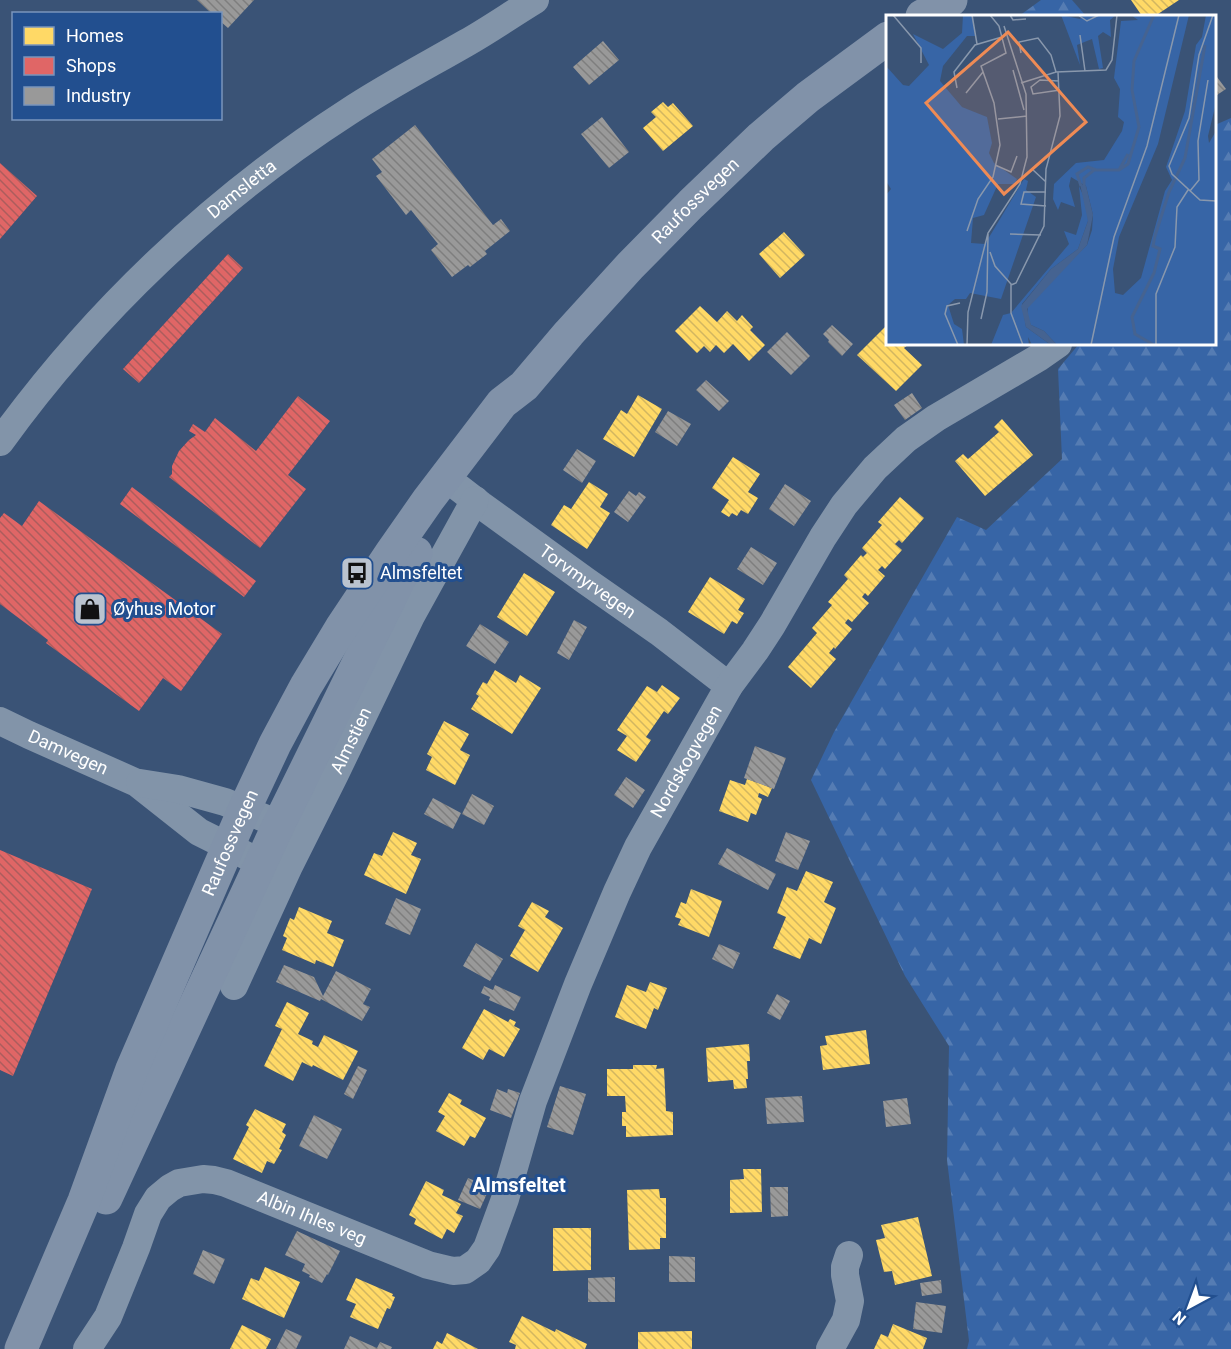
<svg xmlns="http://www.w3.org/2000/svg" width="1231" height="1349" viewBox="0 0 1231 1349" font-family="Roboto,sans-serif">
<defs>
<pattern id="forest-firs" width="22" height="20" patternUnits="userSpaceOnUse" patternTransform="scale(1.5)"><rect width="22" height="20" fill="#3765a6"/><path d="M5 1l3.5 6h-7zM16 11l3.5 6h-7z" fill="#557cb3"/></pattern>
<pattern id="homes-back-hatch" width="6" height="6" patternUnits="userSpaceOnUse" patternTransform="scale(1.5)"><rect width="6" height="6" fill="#ffd966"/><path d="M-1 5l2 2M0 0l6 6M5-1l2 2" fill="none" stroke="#d2b660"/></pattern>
<pattern id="shops-back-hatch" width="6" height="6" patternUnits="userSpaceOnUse" patternTransform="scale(1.5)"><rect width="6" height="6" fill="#e06666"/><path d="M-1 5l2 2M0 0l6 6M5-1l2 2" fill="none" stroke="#ac5d5d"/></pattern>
<pattern id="industry-back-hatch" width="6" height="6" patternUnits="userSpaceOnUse" patternTransform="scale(1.5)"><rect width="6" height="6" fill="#999"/><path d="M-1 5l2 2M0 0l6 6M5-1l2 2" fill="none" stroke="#7e7e7e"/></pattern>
</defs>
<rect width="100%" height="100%" fill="#3a5376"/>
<path fill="url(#forest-firs)" d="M1041 0H1072L1086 16H1019Z
M1231 118V1349H967L969 1341 947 1160 949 1046 905 976 811 780 834 732 957 517 986 530 1062 459 1058 369 1079 344H1214L1215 125Z"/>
<path fill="url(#homes-back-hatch)" d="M1131 0H1179L1155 16H1142Z
M663 102 668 107 673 103 693 126 663 151 643 128 656 117 651 112Z
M784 232 805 255 780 278 759 254Z
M700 306 717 322 727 311 737 321 742 315 753 327 750 330 765 345 749 361 733 344 724 353 716 345 710 352 704 346 697 353 675 331Z
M888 324V344H909L904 348 922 365 896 391 857 355Z
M638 395 662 409 634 457 603 439 621 410 627 414Z
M1002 419 1033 455 985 496 955 461 963 454 968 459 999 432 994 427Z
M733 457 760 474 748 492 758 498 748 514 741 510 737 516 732 513 729 517 721 512 729 500 712 488Z
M589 482 608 494 600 507 610 513 587 549 551 525 564 505 571 509Z
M900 497 924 518 902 543 899 540 895 544 902 550 885 569 882 566 878 570 885 576 868 596 865 593 862 597 869 603 852 622 848 619 845 623 852 629 835 649 834 647 829 653 836 659 811 688 788 667 817 633 812 628 832 605 828 602 848 579 844 575 861 555 863 557 867 553 862 548 882 525 878 522Z
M524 573 555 592 527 636 497 617Z
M710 577 745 599 738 610 744 613 737 624 732 621 724 634 688 612Z
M495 670 516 683 520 675 541 688 512 734 471 709 479 696 476 694 483 682 487 684Z
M662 685 680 698 668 714 664 711 646 737 651 740 636 762 617 750 627 736 617 730 647 686 657 692Z
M444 721 469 734 460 750 470 755 455 785 426 770 432 757 427 754Z
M747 779 772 788 768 797 759 793 758 797 762 799 756 815 751 813 748 822 719 811 730 780 745 785Z
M393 832 417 843 411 855 421 859 406 894 364 875 374 853 382 856Z
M806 871 833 882 824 902 836 908 821 944 809 938 800 959 773 948 786 917 777 913 787 887 797 891Z
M691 889 722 901 709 937 678 925 681 919 675 917 681 902 686 904Z
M532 902 549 911 545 917 563 928 538 972 510 956 525 930 518 926Z
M299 907 332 921 327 933 344 940 333 967 316 960 315 964 282 950 287 938 283 936 290 918 294 920Z
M650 982 667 988 658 1010 654 1008 646 1029 615 1017 627 985 646 992Z
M287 1002 309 1013 298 1034 313 1041 312 1044 318 1047 324 1035 358 1051 343 1080 313 1065 312 1067 302 1062 293 1081 264 1066 282 1029 275 1026Z
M484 1009 508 1022 510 1019 516 1022 514 1026 520 1029 504 1057 489 1049 483 1060 462 1048Z
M866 1030 870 1064 823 1070 820 1046 827 1045 825 1036Z
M749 1044 750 1061H747L748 1079H746L747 1088 734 1089 733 1080 708 1082 706 1048Z
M633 1065H657L656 1069 664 1068 666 1111 673 1112V1135L626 1137V1126H622V1112H626L625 1096H607V1069H633Z
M449 1093 462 1100 460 1104 486 1118 475 1138 470 1136 464 1146 436 1131 445 1116 438 1112Z
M255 1109 286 1124 282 1132 286 1135 279 1149 282 1150 274 1164 267 1161 262 1173 233 1159 249 1127 246 1125Z
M743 1169H761L762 1212 730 1213V1180L744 1179Z
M426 1181 444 1190 442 1195 461 1204 456 1213 463 1216 454 1233 447 1229 442 1239 414 1224 416 1219 409 1215Z
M659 1189 660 1198H666V1238H660V1249L629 1250 627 1190Z
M918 1217 932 1276 895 1285 892 1271 884 1272 876 1240 885 1238 881 1225Z
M553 1228H591V1270L553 1271Z
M265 1267 300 1282 284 1318 242 1299 251 1278 259 1281Z
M356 1278 393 1294 392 1296 395 1297 390 1309 387 1308 378 1329 350 1317 356 1304 346 1300Z
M522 1316 555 1332 556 1329 587 1344 585 1349H515L516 1345 509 1342Z
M893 1324 927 1338 923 1349H874L881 1334 888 1337Z
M242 1325 271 1339 266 1349H230Z
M692 1331V1349H638V1332Z
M447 1333 478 1349H433L437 1341 442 1344Z"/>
<path fill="url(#shops-back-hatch)" d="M0 163 37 196 0 239Z
M228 254 243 268 139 383 123 369Z
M298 396 330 421 288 475 306 489 260 548 169 477 172 474V466L179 451 189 440 196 435 189 431 193 424 205 432 215 418 256 451Z
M132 487 256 581 244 597 120 504Z
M39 501 222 634 181 691 163 678 139 711 46 643 48 640 0 604V518L4 513 22 526Z
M0 850 92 889 13 1076 0 1070Z"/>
<path fill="url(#industry-back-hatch)" d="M197 0H254L228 28 220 21V14H212Z
M603 41 619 60 589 85 573 67Z
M1214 73 1226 89 1214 97Z
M602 117 629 152 609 168 581 134Z
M415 125 493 225 501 219 510 231 485 251 487 254 470 267 468 265 452 277 431 250 438 244 411 210 406 215 376 176 382 172 372 159Z
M832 325 853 344 842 356 828 342 829 340 823 334Z
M787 332 810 356 791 375 767 352Z
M706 380 729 401 719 411 696 390Z
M912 393 922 408 905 420 894 405Z
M668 411 691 424 677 446 655 432Z
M577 449 596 461 582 483 563 470Z
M785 484 811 501 794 526 769 509Z
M629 491 636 496 639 492 646 497 628 522 614 512Z
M751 547 777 563 763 585 737 569Z
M574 620 587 627 569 660 557 653Z
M480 624 509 642 495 664 466 646Z
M755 746 786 758 774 789 744 778Z
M626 777 645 790 633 808 614 795Z
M472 794 494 806 484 825 462 814Z
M433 798 461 813 453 829 424 814Z
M786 832 810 841 798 870 775 861Z
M727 848 776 874 768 890 718 864Z
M396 898 421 909 410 935 385 924Z
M476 943 503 959 490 981 463 966Z
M719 944 740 953 733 969 712 959Z
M284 965 314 977 323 996 336 971 371 989 363 1004 370 1007 362 1021 321 999 320 1001 276 982Z
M495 985 521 997 514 1011 489 1000 490 997 481 993 484 986 493 990Z
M777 994 790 1001 780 1020 767 1013Z
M358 1066 367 1070 353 1099 344 1094Z
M560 1086 586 1094 573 1135 547 1127Z
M497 1089 507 1093 508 1089 520 1093 511 1118 490 1110Z
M802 1096 804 1122 767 1124 765 1098Z
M907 1098 911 1124 886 1127 883 1101Z
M314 1115 342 1129 327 1159 299 1146Z
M468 1178 490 1187 480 1209 458 1200Z
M770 1187H788V1216L771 1217Z
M297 1231 340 1251 328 1275 327 1274 322 1283 309 1277 310 1275 302 1271 305 1264 285 1255Z
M203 1250 225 1259 214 1284 193 1274Z
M669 1256 695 1257V1282H669Z
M615 1277V1302H588V1278Z
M941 1280 942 1293 922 1296 920 1283Z
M916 1302 946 1306 942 1333 913 1329Z
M286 1329 302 1336 296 1349H276Z
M350 1336 377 1348 380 1342 392 1347 391 1349H344Z"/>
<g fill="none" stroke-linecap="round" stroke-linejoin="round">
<g stroke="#8294a9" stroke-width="28">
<path id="s1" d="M0 442C94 312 213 199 348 112 386 87 426 66 466 43 489 30 512 14 535 0"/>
<path id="s2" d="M459 488 481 505 586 581 659 632 729 686"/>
<path id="s3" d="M0 721 29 735 137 783 199 832 261 863"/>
<path d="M140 783 178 789 225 802 279 824"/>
<path id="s4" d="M234 986 289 866 335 774 411 616 475 500"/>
<path id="s5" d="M87 1349 108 1317 136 1248 148 1214 158 1198 170 1188 179 1183 203 1179 214 1180 226 1183 428 1265 453 1271 465 1270 478 1261 487 1248 505 1199 533 1101 578 984 617 892 638 847 729 686 755 651 772 625 823 537 844 505 875 468 906 439 936 418 1038 358 1058 344"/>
<path d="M830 1349 846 1320 850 1301 845 1275V1267L849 1255"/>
</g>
<g stroke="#8192a9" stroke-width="33">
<path d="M922 16 951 0"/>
<path d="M106 1198 279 824 400 578 416 553"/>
<path id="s6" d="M21 1349 84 1201 132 1069 244 810 275 744 306 686 341 628 391 553 428 500 502 403 524 386 569 333 630 266 691 204 761 137 808 97 888 38"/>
</g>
</g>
<defs>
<g id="bus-square" transform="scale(1.725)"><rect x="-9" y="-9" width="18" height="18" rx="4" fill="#bac3cf" stroke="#224f8f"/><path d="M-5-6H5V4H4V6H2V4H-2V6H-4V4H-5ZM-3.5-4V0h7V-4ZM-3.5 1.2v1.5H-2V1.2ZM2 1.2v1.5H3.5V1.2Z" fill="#111"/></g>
<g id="shop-square" transform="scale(1.725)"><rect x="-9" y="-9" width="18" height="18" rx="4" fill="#bac3cf" stroke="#224f8f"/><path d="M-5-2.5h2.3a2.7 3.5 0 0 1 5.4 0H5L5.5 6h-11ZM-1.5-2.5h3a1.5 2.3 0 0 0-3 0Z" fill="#111"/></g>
</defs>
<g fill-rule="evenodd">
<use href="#bus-square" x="357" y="573"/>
<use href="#shop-square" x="90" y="609"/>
</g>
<g text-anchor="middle" stroke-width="6" stroke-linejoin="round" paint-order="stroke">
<g font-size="18" fill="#fff" stroke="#224f8f">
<text dy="6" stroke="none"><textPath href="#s1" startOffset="351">Damsletta</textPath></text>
<text dy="6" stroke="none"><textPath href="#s6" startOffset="1347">Raufossvegen</textPath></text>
<text dy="6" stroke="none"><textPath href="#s2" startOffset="159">Torvmyrvegen</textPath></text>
<text dy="6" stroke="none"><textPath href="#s4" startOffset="272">Almstien</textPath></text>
<text dy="6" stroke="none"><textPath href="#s3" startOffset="75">Damvegen</textPath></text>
<text dy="6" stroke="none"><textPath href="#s5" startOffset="1056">Nordskogvegen</textPath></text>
<text dy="6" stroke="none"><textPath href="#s6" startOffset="548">Raufossvegen</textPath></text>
<text dy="6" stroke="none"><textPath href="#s5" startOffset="334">Albin Ihles veg</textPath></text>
</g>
<g font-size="18" fill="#fff" stroke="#224f8f" text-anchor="start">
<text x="380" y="579">Almsfeltet</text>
<text x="113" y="615">Øyhus Motor</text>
</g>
<g font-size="20" font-weight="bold" fill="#fff" stroke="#224f8f">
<text x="519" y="1192">Almsfeltet</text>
</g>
</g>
<g transform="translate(886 15)">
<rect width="330" height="330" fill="#3a5376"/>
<path d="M77 0H87L89 21H81L57 51 54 66 76 92 101 102 106 128 103 138 108 148 131 164 129 169H112L98 200 87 203 85 228 99 229 138 164 142 166 140 175 150 182 115 284 84 278 80 284H69L62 290 68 309 76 314 78 330H0V180L5 174 0 166V51L17 70 23 71 43 50 27 19 57 34 76 18ZM175 0 194 4 196 0H230L224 5 225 22 217 17 212 21 217 53 213 54 206 24 191 30 194 50ZM245 0H303L272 129 233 222 227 254 229 278 237 280 255 263 279 176 286 165 280 152 299 96 310 30 316 22 320 0H330V88L322 121 323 128 330 116V330H171L158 316 145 310 141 302 142 289 201 230 206 215 207 200 200 171 185 162 183 171 189 192 175 187 172 195 167 184 168 169 190 148 218 145 236 116 238 107 232 102 234 74 228 63 235 6 252 5ZM193 171 201 189 202 206 192 234 165 254 136 289 140 312 165 330H146L142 322 143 330H105L117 300 125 298 183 229 178 216 190 220 196 200Z" fill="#3765a6"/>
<path d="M194 169 200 171 207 200 201 230 141 294 145 310 158 316 171 330H165L140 312 135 291 165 254 192 234 202 206Z" fill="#456391"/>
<path fill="none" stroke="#456391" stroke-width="3" d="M233 155 242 139M195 171 191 159 202 152 210 155M198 173V163L208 155H233L242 149 253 112 246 75 248 46 268 0M268 330 249 319 246 302 268 258 274 234 267 231 269 221 283 177 299 143 319 30"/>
<path fill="none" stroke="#8998ad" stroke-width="1.5" d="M7 0 35 33V48M86 0 91 29M124 0 127 5 140 4M192 0 201 6 213 0M327 0 313 40 303 103 283 151 286 159 314 185 330 186M194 20 199 56M135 38 133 27 152 23 165 40 170 57M127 55 138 95M173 66 154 65 145 72 147 79 174 75M135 68 170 57 220 55 226 45 231 0M71 73 68 57 89 30 116 22M80 78 97 57M112 104 141 101M109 150 125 157 131 141M146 154 160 167M304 176 313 165 312 126 322 65M160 177H138L135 189 160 191M81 216 92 184 107 162 114 130 108 88 95 51 120 38 113 11 104 0M124 219 155 220M104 237 109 251 125 269V298L137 330M125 270 130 268 158 211 160 154 174 101 172 57M95 304 101 277 102 219M72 330 59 299 61 291 74 288M81 330 82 297 102 218 134 169 141 142 140 79 118 11M205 330 228 222 261 131 293 0M270 330V279L289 232 291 192 302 175"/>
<path fill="#ef8b55" fill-opacity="0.15" stroke="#ef8b55" stroke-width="3" d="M122 17 200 107 118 179 40 88Z"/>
<rect width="330" height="330" fill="none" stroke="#fff" stroke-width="3"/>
</g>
<rect x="12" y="12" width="210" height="108" fill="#224f8f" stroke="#7a95bc" stroke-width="1.5"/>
<rect x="24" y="27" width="30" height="18" fill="#ffd966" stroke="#7a95bc" stroke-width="1.5"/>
<text x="66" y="42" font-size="18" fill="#ffffff">Homes</text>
<rect x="24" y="57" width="30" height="18" fill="#e06666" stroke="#7a95bc" stroke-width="1.5"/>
<text x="66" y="72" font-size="18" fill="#ffffff">Shops</text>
<rect x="24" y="87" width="30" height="18" fill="#999999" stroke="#7a95bc" stroke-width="1.5"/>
<text x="66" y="102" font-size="18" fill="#ffffff">Industry</text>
<g transform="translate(1189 1307) rotate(221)" stroke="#224f8f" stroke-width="4.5" paint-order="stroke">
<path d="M0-4.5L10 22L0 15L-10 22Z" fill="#ffffff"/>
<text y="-9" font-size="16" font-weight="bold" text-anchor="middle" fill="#ffffff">N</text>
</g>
</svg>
